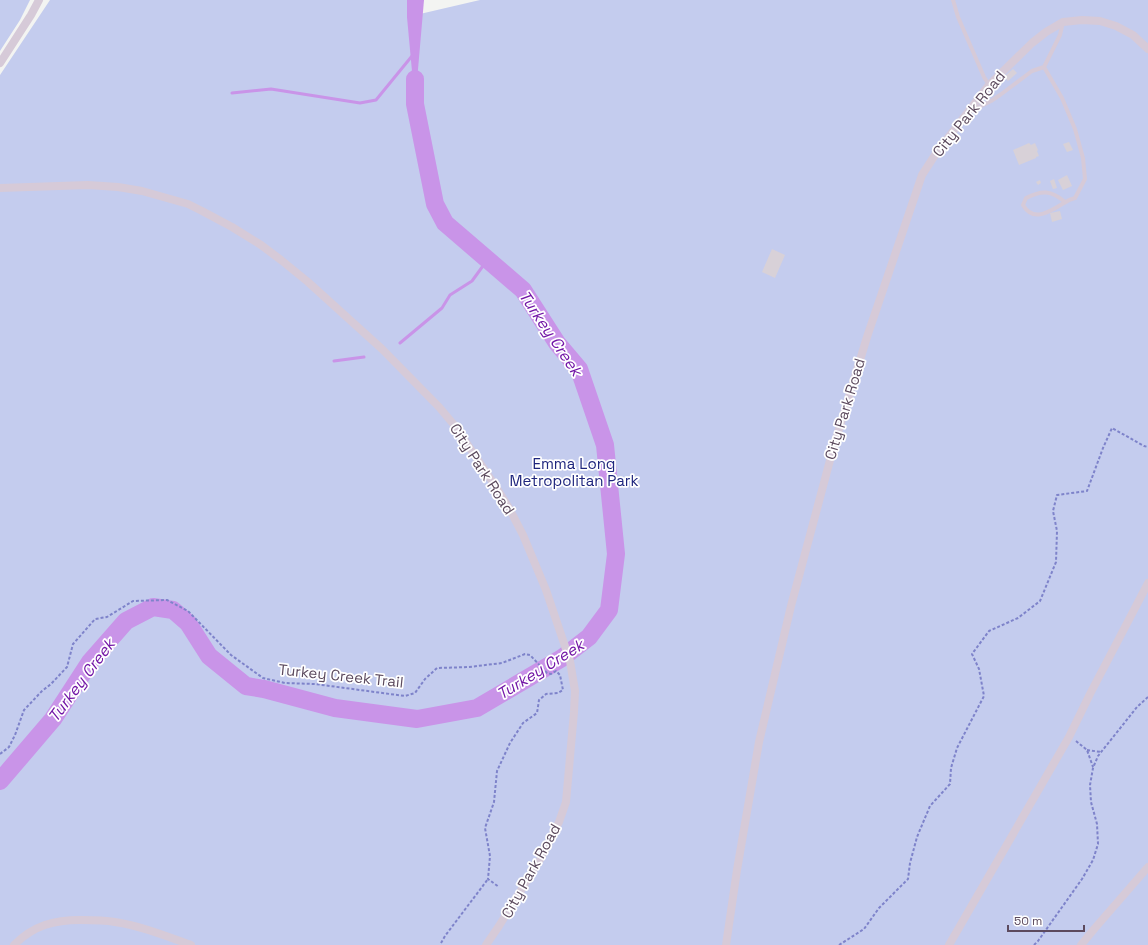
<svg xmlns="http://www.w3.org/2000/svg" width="1148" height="945" viewBox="0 0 1148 945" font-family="'Space Grotesk',sans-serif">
<rect width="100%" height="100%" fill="#f3f4f2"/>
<path fill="#c4ccee" d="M0 0H30L20 20 0 51Z
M50 0H407V17L480 0H1148V945H0V75Z"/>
<path fill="#c994e8" d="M407 0H424L415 104 407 17Z"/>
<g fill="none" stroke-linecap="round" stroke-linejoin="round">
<path stroke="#c994e8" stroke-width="3" d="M232 93 271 89 360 103 376 100 412 56
M400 343 442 308 450 295 472 281 488 259
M334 361 364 357"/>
<path stroke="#c994e8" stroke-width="18" d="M0 781 53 719 90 662 126 621 153 607 173 610 188 623 209 656 246 686 264 689 335 708 417 719 477 708 562 658 589 637 609 610 616 554 605 445 579 369 557 343 523 290 445 223 435 204 415 104V79"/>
</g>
<path fill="#d8d1d8" d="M1013 69 1017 73 1008 81 1004 77Z
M1069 142 1073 150 1067 152 1063 144Z
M1029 143 1031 145 1035 143 1038 150 1037 151 1039 156 1036 157V158L1019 165 1013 150Z
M1067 175 1072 186 1063 190 1058 180Z
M1054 179 1057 188 1053 189 1050 181Z
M1040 180 1041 183 1038 185 1036 182Z
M1060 211 1062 219 1052 222 1050 213Z
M772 249 785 255 775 278 762 272Z"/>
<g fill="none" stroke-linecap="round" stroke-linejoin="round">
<path stroke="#7e83ca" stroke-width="2" stroke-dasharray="3 2" stroke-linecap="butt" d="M1076 741 1087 750 1093 767
M1087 750 1101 752
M0 754 9 747 15 735 24 710 42 691 51 684 67 667 73 644 95 619 107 617 133 601 167 600 188 611 231 655 263 678 285 683 315 684 405 696 415 693 425 679 437 668 469 667 502 663 525 654 530 655 547 673 551 674 556 671 560 675 563 690 558 693 546 694 539 700 537 713 523 723 510 743 497 771 494 802 485 828 490 856 488 879 499 887
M441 943 445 936 488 879
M839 945 864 929 879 908 908 879 910 863 917 837 930 806 950 784 951 768 957 748 984 696 979 669 972 654 989 631 1018 618 1040 601 1056 562 1057 531 1053 511 1057 495 1087 491 1103 448 1112 428 1144 446 1148 447
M1034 945 1038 941 1082 879 1093 860 1098 844 1097 824 1091 802 1090 785 1093 768 1098 756 1137 707 1148 697"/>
<path stroke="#d6cad8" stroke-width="4" d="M953 0 958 17 984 77 989 85
M1044 67 1062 98 1075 129 1083 158 1085 179 1075 198C1071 199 1067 201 1064 203 1051 210 1034 224 1023 205L1026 198C1042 190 1051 190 1065 202
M973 110 991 101 1000 95 1032 71 1044 67 1060 35 1063 22"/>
<path stroke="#d6cad8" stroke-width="8" d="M0 63 31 15 39 0
M0 188 88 185 118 187 142 191 188 204 202 211 232 227 261 245 281 260 308 282 382 349 439 407 455 426 496 487 509 508 523 535 546 590 570 661 575 691 574 712 566 802 559 822 541 858 499 926 486 945
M14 945C34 925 54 920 81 920 92 920 104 920 115 922 141 926 166 936 191 945
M726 945 737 870 759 742 791 606 833 449 867 337 922 175 937 152 989 85 1032 43 1046 32 1063 22 1082 20 1100 21 1116 26 1133 35 1148 49
M949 945 1069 737 1090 694 1148 583
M1081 945 1095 928 1148 867"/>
</g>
<g text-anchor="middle" stroke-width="3.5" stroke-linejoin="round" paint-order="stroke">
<g font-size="15" fill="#5c4a5e" stroke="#fff">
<text transform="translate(969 114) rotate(-51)" y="5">City Park Road</text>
<text transform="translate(845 409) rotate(-73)" y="5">City Park Road</text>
<text transform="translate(482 469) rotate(57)" y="5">City Park Road</text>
<text transform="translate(341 676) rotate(6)" y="5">Turkey Creek Trail</text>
<text transform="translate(531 871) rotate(-61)" y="5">City Park Road</text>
</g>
<g font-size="15" fill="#1e257d" stroke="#fff">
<text x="574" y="469">Emma Long<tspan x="574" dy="17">Metropolitan Park</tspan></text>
</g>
<g font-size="16" font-style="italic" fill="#7216a6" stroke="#fff">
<text transform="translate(551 333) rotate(56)" y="6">Turkey Creek</text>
<text transform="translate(540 669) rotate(-32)" y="6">Turkey Creek</text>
<text transform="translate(81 680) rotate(-53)" y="6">Turkey Creek</text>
</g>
</g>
<path d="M1008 925v6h76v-6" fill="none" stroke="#5c4a5e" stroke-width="2"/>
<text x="1014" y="925" font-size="12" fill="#5c4a5e" stroke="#ffffff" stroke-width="3" paint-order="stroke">50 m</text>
</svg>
